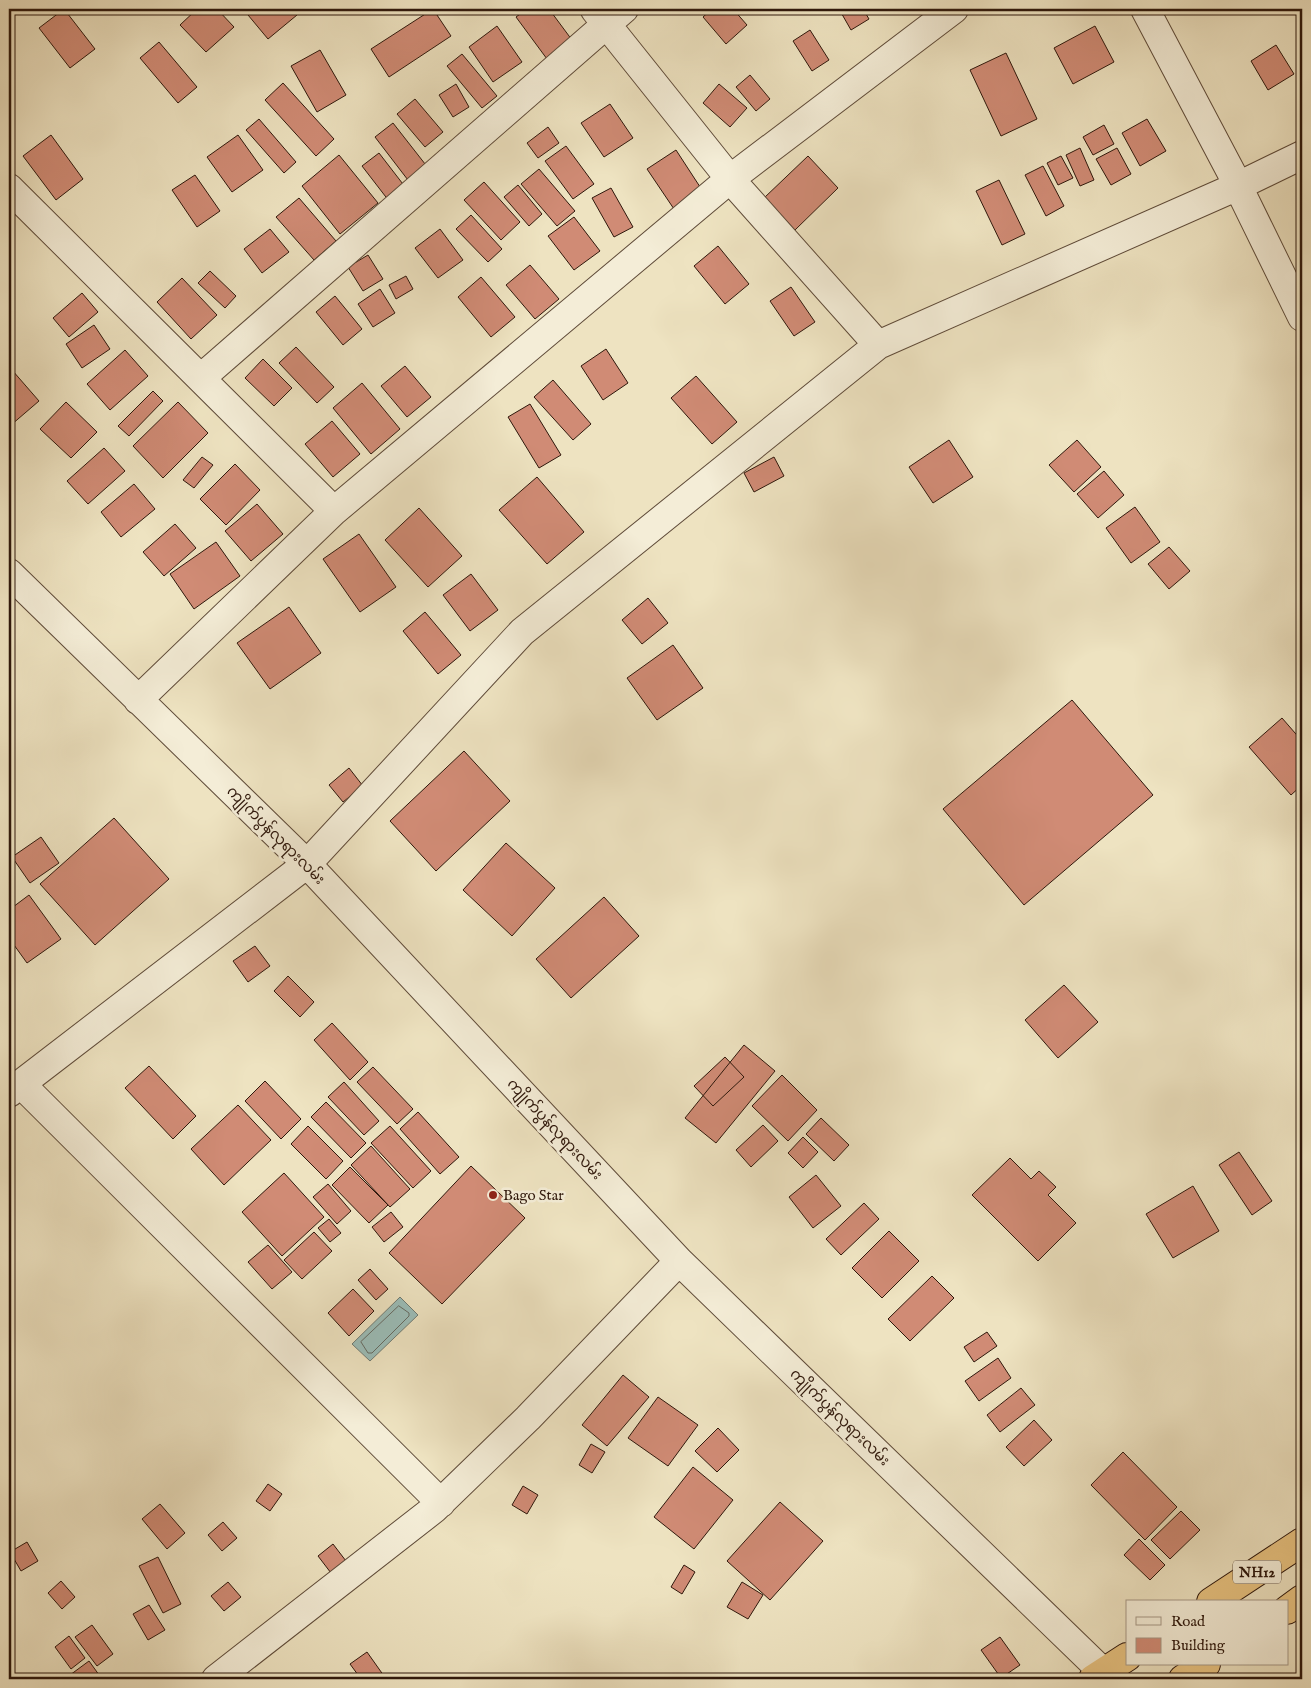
<svg xmlns="http://www.w3.org/2000/svg" width="1311" height="1688" viewBox="0 0 1311 1688" font-family="'IM FELL English','Noto Sans Myanmar',serif">
<rect width="100%" height="100%" fill="#eee3c1"/>
<filter id="stains"><feTurbulence type="fractalNoise" baseFrequency=".004" numOctaves="4"/><feColorMatrix values="0 0 0 0 .2 0 0 0 0 .09 0 0 0 0 .02 0 0 0 .5 -.17"/></filter>
<radialGradient id="worn" r=".72"><stop offset=".6" stop-color="#630" stop-opacity="0"/><stop offset="1" stop-color="#630" stop-opacity=".3"/></radialGradient>
<path fill="#9bbdb8" stroke="#707b73" d="M400 1297 418 1315 370 1361 352 1344Z"/>
<g fill="none" stroke-linecap="round" stroke-linejoin="round">
<path stroke="#656a62" stroke-width="1" d="M399 1306 409 1313V1316L372 1353H368L361 1342Z"/>
</g>
<path fill="#d08b75" stroke="#2f180c" d="M64 9 95 49 70 68 39 28Z
M197 9H217L234 27 206 52 180 25Z
M243 9H292L297 15 268 39Z
M433 9 451 36 389 77 371 49Z
M527 9H549L572 40 547 59 516 17Z
M712 9H733L747 25 726 44 703 17Z
M839 9H863L869 19 851 30Z
M497 26 522 62 493 82 469 47Z
M1095 26 1114 62 1073 84 1054 48Z
M810 30 829 60 812 71 793 41Z
M159 42 197 87 178 103 140 58Z
M1276 45 1294 74 1268 90 1251 61Z
M320 50 346 95 317 112 291 66Z
M1006 53 1037 119 1001 136 970 70Z
M462 54 497 96 482 108 447 66Z
M750 75 770 99 756 111 736 87Z
M283 83 334 139 316 156 265 100Z
M456 84 469 107 453 117 439 95Z
M719 84 747 108 730 127 703 103Z
M415 99 443 132 425 147 397 114Z
M610 104 633 138 604 157 581 123Z
M259 119 296 162 284 173 246 130Z
M1147 119 1166 151 1140 166 1122 133Z
M393 123 429 169 411 184 375 137Z
M1104 125 1114 144 1093 155 1083 137Z
M548 127 559 143 538 158 527 143Z
M51 135 83 179 56 200 23 156Z
M238 135 263 170 232 192 207 157Z
M566 146 594 184 573 199 545 161Z
M1080 148 1094 180 1080 186 1066 155Z
M1117 148 1131 174 1111 185 1096 159Z
M676 150 704 193 676 212 647 169Z
M379 153 406 188 389 201 362 166Z
M339 155 378 203 340 234 302 186Z
M808 156 838 188 795 230 764 198Z
M1061 156 1073 178 1058 185 1047 163Z
M1043 166 1064 206 1046 216 1025 175Z
M539 169 575 211 557 226 521 184Z
M195 175 220 211 197 227 172 190Z
M999 180 1025 234 1002 245 976 191Z
M484 182 520 222 501 240 464 200Z
M518 185 542 214 529 226 504 197Z
M611 188 633 227 614 237 592 198Z
M299 198 336 241 314 260 276 217Z
M471 215 502 249 488 262 456 229Z
M574 217 600 251 574 270 548 236Z
M270 229 289 252 262 273 244 249Z
M440 229 463 260 438 278 415 248Z
M718 246 749 284 725 304 694 266Z
M368 255 383 279 363 291 348 267Z
M530 265 559 299 535 319 506 285Z
M210 271 236 296 225 308 198 283Z
M406 276 413 289 396 299 389 285Z
M481 277 515 317 491 337 458 297Z
M182 278 217 315 191 339 157 302Z
M791 287 815 322 794 336 770 301Z
M380 289 395 313 373 327 358 304Z
M82 293 98 312 69 337 53 318Z
M335 296 362 329 343 345 316 312Z
M94 325 110 349 82 368 66 344Z
M296 347 334 387 317 403 279 363Z
M606 349 628 383 603 400 581 366Z
M125 350 148 376 110 410 87 384Z
M263 359 292 388 274 406 245 378Z
M405 366 431 397 407 417 381 386Z
M12 370 39 401 11 425 9 422V373Z
M696 376 737 422 712 444 671 398Z
M553 380 591 424 573 440 534 397Z
M362 383 400 429 371 454 333 408Z
M153 391 163 401 129 436 118 426Z
M66 402 97 432 71 458 40 429Z
M178 402 208 433 163 478 133 446Z
M530 404 561 455 539 468 508 417Z
M332 421 360 454 333 477 305 444Z
M949 440 973 477 933 503 909 467Z
M1077 440 1101 467 1074 492 1049 465Z
M104 448 125 471 88 504 67 481Z
M202 457 213 465 194 488 183 480Z
M774 457 784 476 754 492 744 473Z
M235 464 260 490 226 525 200 499Z
M1104 471 1124 495 1098 518 1077 494Z
M537 477 584 532 547 564 499 510Z
M134 484 155 509 121 537 101 512Z
M257 504 283 534 251 561 225 531Z
M1135 507 1160 542 1131 563 1106 528Z
M419 508 462 556 428 587 385 540Z
M175 524 196 548 164 576 143 552Z
M359 534 396 587 360 612 323 559Z
M216 542 240 576 194 609 170 574Z
M1169 547 1190 571 1169 589 1148 564Z
M471 574 498 610 470 631 443 595Z
M648 598 668 623 642 644 622 620Z
M289 607 321 653 270 689 237 643Z
M425 612 461 655 438 674 403 631Z
M673 645 703 688 657 720 627 678Z
M1072 700 1153 795 1024 905 943 809Z
M1282 718 1302 741V785L1291 795 1249 747Z
M464 751 510 801 436 871 390 821Z
M349 768 363 786 343 802 329 785Z
M114 818 169 879 95 945 40 884Z
M41 837 59 863 30 883 12 857Z
M506 843 555 888 512 936 463 890Z
M29 895 61 939 27 963 9 938V910Z
M604 897 639 936 571 998 536 959Z
M255 946 270 966 248 982 233 961Z
M288 976 314 1002 300 1017 274 991Z
M1064 985 1098 1022 1058 1058 1025 1020Z
M332 1023 368 1062 350 1080 314 1040Z
M744 1045 775 1071 716 1143 685 1118Z
M725 1057 744 1077 713 1106 694 1086Z
M149 1066 196 1116 173 1139 125 1088Z
M373 1067 413 1109 397 1124 357 1082Z
M782 1075 817 1110 788 1141 752 1106Z
M265 1081 301 1119 281 1139 245 1101Z
M344 1082 379 1121 364 1135 328 1097Z
M326 1102 366 1143 351 1158 311 1117Z
M238 1105 271 1140 224 1185 191 1149Z
M418 1112 459 1157 440 1174 400 1129Z
M821 1118 849 1145 834 1161 806 1134Z
M763 1125 778 1141 751 1167 736 1150Z
M308 1126 343 1161 326 1179 291 1144Z
M390 1126 431 1171 413 1188 371 1143Z
M803 1137 818 1152 803 1168 788 1153Z
M371 1146 410 1189 390 1207 351 1165Z
M1239 1152 1272 1201 1252 1215 1219 1165Z
M1010 1158 1031 1179 1039 1171 1056 1187 1048 1195 1076 1223 1038 1261 972 1195Z
M471 1166 525 1218 442 1304 389 1253Z
M350 1167 388 1205 369 1223 332 1185Z
M284 1173 324 1217 282 1256 242 1212Z
M816 1175 841 1206 813 1228 789 1197Z
M328 1184 351 1211 337 1224 313 1197Z
M1193 1186 1219 1231 1173 1258 1146 1214Z
M864 1203 879 1219 841 1255 826 1239Z
M391 1212 403 1227 384 1242 372 1227Z
M329 1219 341 1233 330 1242 318 1228Z
M889 1231 919 1261 882 1298 852 1268Z
M314 1232 332 1251 302 1279 284 1260Z
M268 1245 292 1272 272 1289 248 1262Z
M370 1269 388 1289 376 1300 358 1280Z
M932 1276 954 1298 910 1341 888 1319Z
M353 1289 374 1311 349 1336 328 1313Z
M987 1332 997 1346 974 1362 964 1347Z
M998 1358 1011 1378 979 1401 965 1381Z
M623 1375 649 1397 607 1446 582 1425Z
M1021 1388 1035 1405 1000 1432 987 1415Z
M658 1397 698 1425 668 1466 628 1438Z
M1034 1420 1052 1440 1024 1466 1006 1447Z
M718 1428 739 1450 717 1472 695 1451Z
M591 1444 605 1452 592 1473 579 1465Z
M1123 1452 1177 1507 1145 1540 1091 1485Z
M693 1467 733 1500 694 1549 654 1517Z
M268 1484 282 1494 270 1511 256 1501Z
M523 1486 538 1495 527 1514 512 1505Z
M780 1502 823 1541 770 1600 727 1561Z
M160 1504 185 1533 167 1549 142 1519Z
M1181 1511 1200 1530 1170 1559 1151 1540Z
M223 1522 237 1538 222 1551 208 1535Z
M1139 1539 1165 1565 1150 1580 1124 1555Z
M27 1542 38 1561 21 1571 10 1552Z
M333 1544 346 1561 331 1573 318 1556Z
M158 1557 181 1604 163 1613 139 1566Z
M684 1565 695 1572 682 1594 671 1587Z
M61 1581 75 1597 62 1609 48 1593Z
M228 1582 241 1597 224 1611 211 1596Z
M742 1582 763 1595 748 1619 727 1607Z
M149 1605 165 1630 148 1640 133 1614Z
M92 1625 113 1654 97 1666 75 1637Z
M69 1636 85 1658 71 1669 55 1647Z
M1000 1637 1020 1665 1001 1678 981 1650Z
M367 1652 384 1676 380 1679H361L350 1664Z
M89 1661 102 1679H72L70 1675Z"/>
<g fill="none" stroke-linecap="round" stroke-linejoin="round">
<g stroke="#5f4b39" stroke-width="30">
<path id="minor" d="M1145 9 1231 172 1302 317
M595 10 730 179 878 345
M9 188 334 511
M201 378 624 9
M9 573 307 864 679 1261 1103 1672 1105 1679
M138 700 334 511 730 179 954 9
M22 1085 441 1503
M9 1093 307 864 522 632 878 345 1238 186 1302 155
M216 1679 434 1509 528 1418 679 1261"/>
</g>
<g stroke="#2f180c" stroke-width="30">
<path id="highway" d="M1211 1602 1302 1542
M1287 1610 1302 1599
M1093 1679 1127 1657
M1183 1679 1206 1664"/>
</g>
<use href="#minor" stroke="#f4edd7" stroke-width="28"/>
<use href="#highway" stroke="#e7c280" stroke-width="28"/>
</g>
<circle fill="#8f2418" stroke="#f4edd7" stroke-width="2" cx="493" cy="1195" r="5"/>
<g text-anchor="middle" stroke-width="5" stroke-linejoin="round" paint-order="stroke">
<rect fill="#f4edd7" stroke="#6a5849" stroke-width="1" x="1233" y="1560.5" width="48" height="23" rx="4"/>
<g font-size="14" font-weight="bold" fill="#2f180c">
<text x="1257" y="1577">NH12</text>
</g>
<g font-size="15" fill="#2f180c" stroke="#f4edd7">
<text transform="translate(276 835) rotate(45)" y="5">ကျိုက်ပွန်လုရားလမ်း</text>
<text transform="translate(555 1129) rotate(47)" y="5">ကျိုက်ပွန်လုရားလမ်း</text>
<text transform="translate(840 1417) rotate(44)" y="5">ကျိုက်ပွန်လုရားလမ်း</text>
</g>
<g font-size="15" fill="#2f180c" stroke="#f4edd7" text-anchor="start">
<text x="503" y="1200">Bago Star</text>
</g>
</g>
<rect width="1311" height="1688" fill="none" stroke="#eee3c1" stroke-width="30"/>
<rect x="10" y="10" width="1291" height="1668" fill="none" stroke="#2f180c" stroke-width="2.5"/>
<rect x="15" y="15" width="1281" height="1658" fill="none" stroke="#2f180c"/>
<rect x="1126" y="1600" width="162" height="65" fill="#f4edd7" stroke="#a59886"/>
<rect x="1136" y="1617" width="25" height="8" fill="#f4edd7" stroke="#a59886"/>
<text x="1171" y="1626" font-size="15" fill="#2f180c">Road</text>
<rect x="1136" y="1638" width="25" height="15" fill="#d08b75" stroke="#a59886"/>
<text x="1171" y="1650" font-size="15" fill="#2f180c">Building</text>
<rect width="100%" height="100%" filter="url(#stains)"/>
<rect width="100%" height="100%" fill="url(#worn)"/>
</svg>
